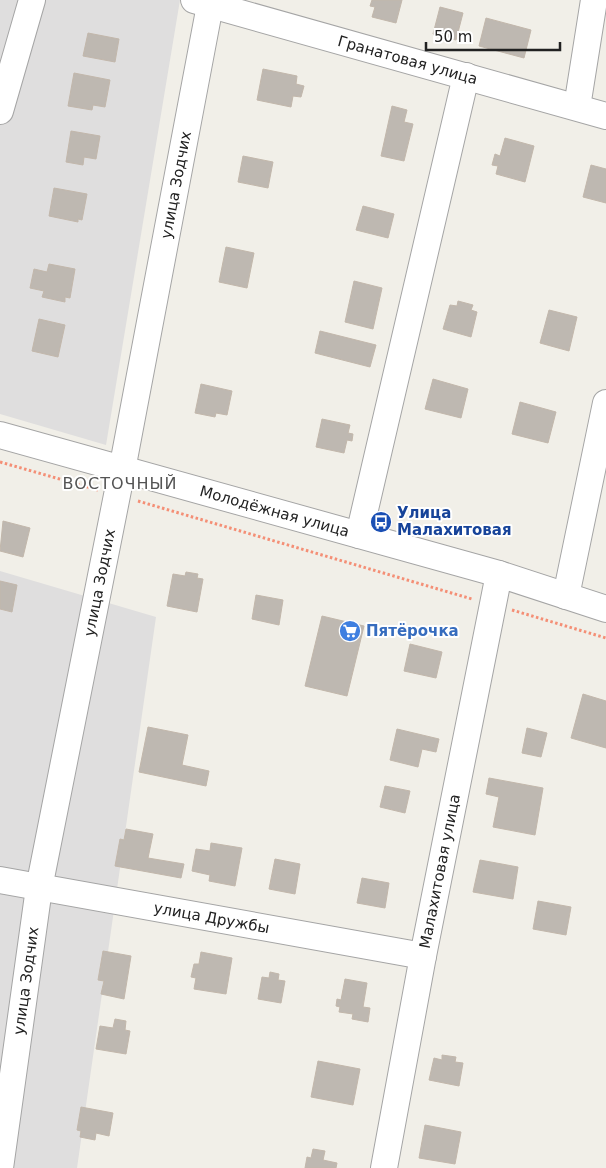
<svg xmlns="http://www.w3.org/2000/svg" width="606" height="1168" viewBox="0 0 606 1168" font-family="'DejaVu Sans',sans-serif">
<rect width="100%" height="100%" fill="#f1efe8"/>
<path fill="#dfdede" d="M0 0H180L106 445 0 414Z
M0 571 156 617 77 1168H0Z"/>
<path fill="#beb8b1" stroke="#c2b7ab" d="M372 0H402L396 23 372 17 375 7 370 6Z
M440 7 463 13 456 40 433 34Z
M486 18 531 30 524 58 479 46Z
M88 33 119 39 115 62 83 56Z
M263 69 297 76 296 84 304 86 301 97 293 96 291 107 257 100Z
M74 73 110 80 105 107 93 105 92 110 68 106Z
M392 106 407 110 404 122 413 124 404 161 381 156Z
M71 131 100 136 96 159 84 157 83 165 66 162Z
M505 138 534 146 525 182 496 174 498 166 492 165 495 154 500 156Z
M243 156 273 162 268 188 238 182Z
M591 165 606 169V203L583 197Z
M54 188 87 194 82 220 78 219V222L49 216Z
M363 206 394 214 388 238 356 230Z
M226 247 254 253 247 288 219 282Z
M49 264 75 269 70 298 65 297V302L42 297 44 291 30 288 34 269 47 272Z
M354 281 382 288 373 329 345 322Z
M458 301 473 305 471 310 477 312 471 337 443 329 450 305 457 306Z
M549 310 577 317 569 351 540 343Z
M39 319 65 325 58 357 32 351Z
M320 331 376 345 370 367 315 353Z
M433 379 468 389 461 418 425 409Z
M201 384 232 391 227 415 216 413 215 417 195 413Z
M520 402 556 412 548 443 512 434Z
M322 419 350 425 348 433 353 434 352 441 347 440 344 453 316 447Z
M3 521 30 528 23 557 0 551Z
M186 572 198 574 197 578 203 579 197 612 167 606 173 574 185 576Z
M0 581 17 585 12 612 0 609Z
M256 595 283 600 279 625 252 619Z
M322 616 364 626 347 696 305 686Z
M410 644 442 652 436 678 404 671Z
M583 694 606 701V748L571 738Z
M148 727 188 735 182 765 209 771 206 786 139 772Z
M527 728 547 733 541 757 522 753Z
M397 729 439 739 436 752 422 749 418 767 390 760Z
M489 778 543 788 535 835 493 827 499 797 486 794Z
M385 786 410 791 405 813 380 807Z
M126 829 153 834 148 858 184 864 181 878 115 866 120 839 124 840Z
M211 843 242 848 235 886 209 881 210 875 192 871 196 849 210 851Z
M275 859 300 864 295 894 269 889Z
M480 860 518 867 513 899 473 892Z
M362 878 389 883 385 908 357 903Z
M538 901 571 907 566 935 533 929Z
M103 951 131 956 124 999 101 994 104 981 98 980Z
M201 952 232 958 226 994 194 989 196 978 191 977 194 964H199Z
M270 972 279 974 278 980 285 981 281 1003 258 999 262 977 269 978Z
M345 979 367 983 363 1007 370 1008 368 1022 352 1019 353 1014 339 1012 340 1007 336 1006 337 999 341 1000Z
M115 1019 126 1021 125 1030 130 1031 126 1054 96 1049 100 1026 113 1028Z
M442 1055 456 1057 455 1062 463 1063 459 1086 429 1080 434 1058 442 1060Z
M318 1061 360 1069 353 1105 311 1097Z
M81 1107 113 1113 109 1136 96 1133 95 1140 80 1137 81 1131 77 1130Z
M425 1125 461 1132 455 1164 419 1158Z
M313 1149 325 1151 323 1160 337 1163 336 1168H305L307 1157 311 1158Z"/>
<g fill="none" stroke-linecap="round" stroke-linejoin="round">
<g stroke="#a5a5a5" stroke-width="28">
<g id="minor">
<path id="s1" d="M194 0 606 116"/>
<path d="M577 107 594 0"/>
<path d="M0 111 32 0"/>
<path id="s2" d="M0 435 499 574 606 609"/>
<path d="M359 535 466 76"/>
<path d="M566 596 606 403"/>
<path id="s3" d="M0 880 423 956"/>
<path id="s4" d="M0 1168 39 888 122 470 211 0"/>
<path id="s5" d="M384 1168 423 956 499 574"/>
</g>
</g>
<path stroke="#f48f76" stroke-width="3" stroke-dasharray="2.5 2.5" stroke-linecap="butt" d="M0 462 98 490
M138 501 472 599
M512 610 606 638"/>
<use href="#minor" stroke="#fff" stroke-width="26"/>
</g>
<defs>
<g id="bus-disc" transform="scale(1.125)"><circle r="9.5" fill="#1a4fb4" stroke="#fff"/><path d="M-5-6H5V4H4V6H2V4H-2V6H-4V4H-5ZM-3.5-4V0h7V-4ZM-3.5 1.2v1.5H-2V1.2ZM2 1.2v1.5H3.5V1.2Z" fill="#fff"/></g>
<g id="supermarket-disc" transform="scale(1.125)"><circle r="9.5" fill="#3f7fe0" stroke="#fff"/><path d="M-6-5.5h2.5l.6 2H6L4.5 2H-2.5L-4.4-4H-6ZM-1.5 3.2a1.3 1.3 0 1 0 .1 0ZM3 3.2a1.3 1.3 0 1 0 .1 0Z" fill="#fff"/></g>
</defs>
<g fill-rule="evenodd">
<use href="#bus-disc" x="381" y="522"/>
<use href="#supermarket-disc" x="350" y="631"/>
</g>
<g text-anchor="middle" stroke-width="4" stroke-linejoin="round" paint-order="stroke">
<g font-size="15" fill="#212121" stroke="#fff">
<text dy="5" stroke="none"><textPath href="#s1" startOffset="222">Гранатовая улица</textPath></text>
<text dy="5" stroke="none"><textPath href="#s4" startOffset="999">улица Зодчих</textPath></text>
<text dy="5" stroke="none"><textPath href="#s2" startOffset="285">Молодёжная улица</textPath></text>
<text dy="5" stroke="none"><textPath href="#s4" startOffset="594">улица Зодчих</textPath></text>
<text dy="5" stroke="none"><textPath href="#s5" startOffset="302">Малахитовая улица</textPath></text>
<text dy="5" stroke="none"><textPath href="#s3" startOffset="215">улица Дружбы</textPath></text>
<text dy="5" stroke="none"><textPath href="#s4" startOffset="189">улица Зодчих</textPath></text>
</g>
<g font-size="15" font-weight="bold" fill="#164399" stroke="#fff" text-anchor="start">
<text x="397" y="518">Улица<tspan x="397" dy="17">Малахитовая</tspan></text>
</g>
<g font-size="15" font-weight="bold" fill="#366cbe" stroke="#fff" text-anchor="start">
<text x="366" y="636">Пятёрочка</text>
</g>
<g font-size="16" letter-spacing="1" fill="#545454" stroke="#fff">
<text x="120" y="489">ВОСТОЧНЫЙ</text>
</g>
</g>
<path d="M426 42v8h134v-8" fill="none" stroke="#212121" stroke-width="2.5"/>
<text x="434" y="42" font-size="15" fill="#212121" stroke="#ffffff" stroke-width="4" paint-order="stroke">50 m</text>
</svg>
